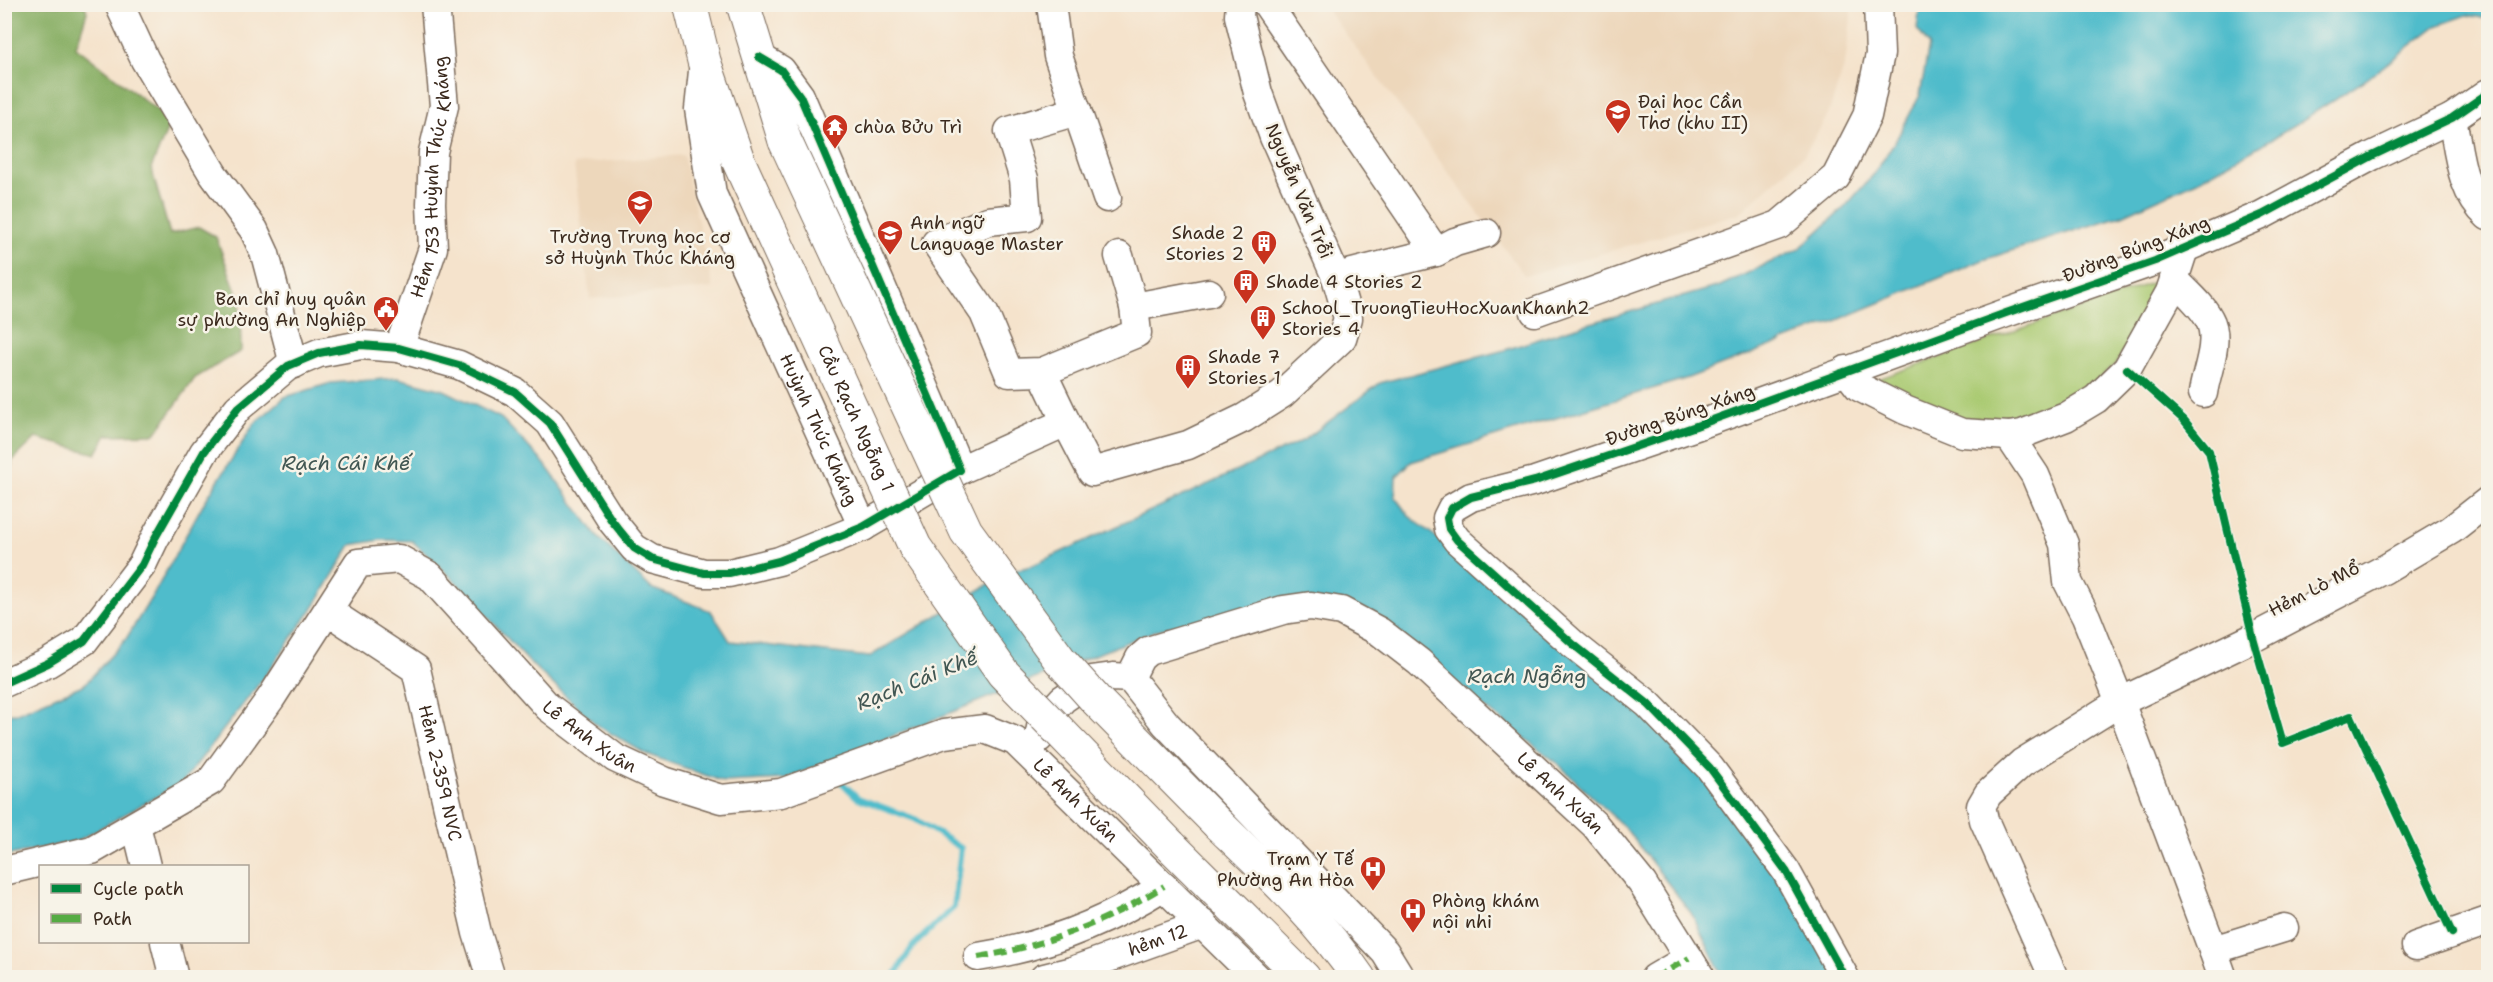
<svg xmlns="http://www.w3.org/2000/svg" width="2493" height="982" viewBox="0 0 2493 982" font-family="'Shantell Sans',sans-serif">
<rect width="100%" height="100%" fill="#f7f3e8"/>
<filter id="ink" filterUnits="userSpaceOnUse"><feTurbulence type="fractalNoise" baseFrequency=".0167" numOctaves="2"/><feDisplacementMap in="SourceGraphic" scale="12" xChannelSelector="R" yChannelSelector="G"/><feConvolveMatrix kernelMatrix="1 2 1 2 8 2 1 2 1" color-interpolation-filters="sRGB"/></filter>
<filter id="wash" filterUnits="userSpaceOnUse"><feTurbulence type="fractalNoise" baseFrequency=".008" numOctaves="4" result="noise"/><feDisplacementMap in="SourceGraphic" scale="24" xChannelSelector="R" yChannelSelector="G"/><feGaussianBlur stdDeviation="1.35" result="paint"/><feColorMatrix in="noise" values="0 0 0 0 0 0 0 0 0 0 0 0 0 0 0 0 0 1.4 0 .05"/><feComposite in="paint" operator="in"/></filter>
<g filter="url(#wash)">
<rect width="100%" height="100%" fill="#f5e3cc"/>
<path fill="#edd7bb" d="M1850 4 1851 18 1845 64 1828 115 1804 155 1740 213 1525 276 1324 5Z
M683 155 713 288 590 299 574 164Z"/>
<path fill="#aaca72" stroke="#727a48" stroke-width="1.5" d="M2160 280 2141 322 2117 363 2071 404 2020 420 1967 421 1872 381Z"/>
<path fill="#87ae64" stroke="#616c41" stroke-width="1.5" d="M5 5H85L87 12 76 47 171 121 151 168 170 234 199 227 216 237 240 302 241 351 195 378 155 434 107 435 96 454 36 438 12 461 5 510Z"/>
<path fill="#50bccb" stroke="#467374" stroke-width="1.5" d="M1920 5H2488V19L2467 15 2436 26 2367 79 2282 133 2197 181 2120 216 1983 260 1828 324 1688 378 1411 462 1396 477 1395 497 1409 516 1466 560 1660 723 1720 789 1841 977H1723L1691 913 1626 829 1557 763 1491 712 1304 599 1157 630 785 779 724 782 646 754 598 726 529 662 454 580 412 541 381 540 351 545 315 605 265 676 183 782 77 841 5 856 4 714 17 713 85 684 126 639 156 590 202 506 254 424 285 397 331 383 398 378 444 390 501 418 544 463 598 537 651 588 711 611 730 641 869 657 1009 572 1031 566 1304 440 1380 383 1505 350 1570 329 1720 286 1799 249 1843 209 1874 174 1896 140 1920 95 1929 45 1917 29Z"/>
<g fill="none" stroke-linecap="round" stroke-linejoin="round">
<path stroke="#50bccb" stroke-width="6" d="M840 781 858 798 915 819 961 848 954 907 913 946 893 978"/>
</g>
</g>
<g filter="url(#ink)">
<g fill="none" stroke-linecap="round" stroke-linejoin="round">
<g stroke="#7c6b5b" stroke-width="31">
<g id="minor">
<path d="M119 4 145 60 213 174 254 230 265 254 294 364"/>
<path d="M1051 4 1058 56 1107 198"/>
<path d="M1267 4 1436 252 1336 277"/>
<path d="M759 57 781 70 800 96 960 470"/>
<path id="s1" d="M704 62 699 109 712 194 863 527"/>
<path d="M1077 111 1009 131 1024 179 1027 217 988 221 936 243 984 313 1009 373 1042 372 1137 333 1134 307 1119 256"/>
<path d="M2452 118C2459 152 2460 191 2488 216"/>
<path d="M1436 252 1455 242 1486 233"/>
<path d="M2174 279C2186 292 2204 306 2211 323 2219 344 2206 372 2203 393"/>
<path d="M1134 307 1209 293"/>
<path d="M1535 312 1779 225 1836 177 1867 116 1880 54 1878 4"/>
<path id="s2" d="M399 348 433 248 431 204 433 152 444 106 435 4"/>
<path d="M1846 370 1859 387 1905 410 1962 433 2009 436 2022 434 2066 417 2096 399 2127 369 2170 292 2184 249"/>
<path d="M1042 372 1066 422"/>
<path d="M2009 436 2035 475 2064 544 2068 582 2086 617 2120 702 2213 950"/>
<path id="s3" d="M328 611 416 669 477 933 491 978"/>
<path d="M4 683 48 663 84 641 142 565 155 538 204 452 238 408 288 366 319 353 361 345 399 348 459 365 515 392 550 423 612 521 634 548 652 559 704 573H729L779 561 863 527 960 470 1066 422 1092 472 1188 445 1244 418 1282 394 1342 338 1348 318 1336 277 1274 137 1258 93 1239 16 1240 4"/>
<path d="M1039 738 1042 722 1063 699 1091 680 1113 677 1130 678"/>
<path d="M136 825 146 866"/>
<path id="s4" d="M4 871 92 850 211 781 271 698 358 563 399 559 430 576 548 707 615 758 664 781 721 799 781 793 944 734 985 729 1015 741 1257 978"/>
<path d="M165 942 174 978"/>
<path d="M2416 946 2488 921"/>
<path d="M978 957C1044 947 1108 921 1164 886"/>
<path id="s5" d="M1044 978 1072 971 1203 924"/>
<path id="s6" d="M1401 978 1385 952 1166 724 1130 678 1140 658 1148 651 1283 610 1311 606 1341 611 1380 632 1419 662 1595 825 1642 883 1701 978"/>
<path d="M1655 978 1689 958"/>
<path d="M1845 978 1786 871 1710 768 1648 704 1574 645 1457 540 1449 529 1447 518 1452 508 1471 497 1535 481 1696 426 2006 313 2155 261 2262 215 2372 156 2452 118 2488 93"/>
<path d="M2054 978 1984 820 1981 806 1988 794 2022 763 2120 702 2253 638 2385 569 2451 530 2488 501"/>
<path d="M2223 978 2213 950 2284 928"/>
</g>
</g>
<g stroke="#7c6b5b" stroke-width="35">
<path id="major" d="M690 4 704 61 738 160
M743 4 785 141
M1218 824C1270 874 1318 918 1359 978
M1170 845 1304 978"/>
</g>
<use href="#minor" stroke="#fff" stroke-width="28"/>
<use href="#major" stroke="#fff" stroke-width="33"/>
<g stroke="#7c6b5b" stroke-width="35" stroke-linecap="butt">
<g id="major-bridge">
<path d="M785 141 966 531 1060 660 1095 699 1218 824"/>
<path id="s7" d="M738 160 915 547 1003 673 1170 845"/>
</g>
</g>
<use href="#major-bridge" stroke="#fff" stroke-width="33"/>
<path stroke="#55ab43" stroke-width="6" stroke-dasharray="12 6" stroke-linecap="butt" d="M978 957C1044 947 1108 921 1164 886
M1655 978 1689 958"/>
<g stroke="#f7f3e8" stroke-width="11">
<path id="cycleway" d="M2127 369 2184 420 2209 451 2253 638 2283 743 2351 716 2452 933
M4 683 48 663 84 641 142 565 155 538 204 452 238 408 288 366 319 353 361 345 399 348 459 365 515 392 550 423 612 521 634 548 652 559 704 573H729L779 561 863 527 960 470 800 96 781 70 759 57
M1845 978 1786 871 1710 768 1648 704 1574 645 1457 540 1449 529 1447 518 1452 508 1471 497 1535 481 1696 426 2006 313 2155 261 2262 215 2372 156 2452 118 2488 93"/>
</g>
<use href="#cycleway" stroke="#00873e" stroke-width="8"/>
</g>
</g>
<defs>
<g id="university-pin" transform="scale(1.35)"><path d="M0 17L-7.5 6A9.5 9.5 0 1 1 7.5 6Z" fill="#c8321e" stroke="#f7f3e8"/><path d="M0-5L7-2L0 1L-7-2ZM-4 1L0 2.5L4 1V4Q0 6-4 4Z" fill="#fff"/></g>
<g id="temple-pin" transform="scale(1.35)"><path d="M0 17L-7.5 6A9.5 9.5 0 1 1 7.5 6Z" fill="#c8321e" stroke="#f7f3e8"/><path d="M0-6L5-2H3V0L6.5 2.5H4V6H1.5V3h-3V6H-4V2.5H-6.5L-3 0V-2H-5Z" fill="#fff"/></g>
<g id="school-pin" transform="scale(1.35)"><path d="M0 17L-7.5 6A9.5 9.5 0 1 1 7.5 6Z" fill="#c8321e" stroke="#f7f3e8"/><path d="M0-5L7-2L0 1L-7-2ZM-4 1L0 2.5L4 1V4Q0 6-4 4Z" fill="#fff"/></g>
<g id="building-pin" transform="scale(1.35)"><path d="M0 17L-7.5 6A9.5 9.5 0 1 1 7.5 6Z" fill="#c8321e" stroke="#f7f3e8"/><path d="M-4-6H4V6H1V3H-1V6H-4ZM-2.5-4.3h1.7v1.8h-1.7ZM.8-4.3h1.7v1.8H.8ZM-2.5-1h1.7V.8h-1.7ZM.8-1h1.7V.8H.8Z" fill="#fff"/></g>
<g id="civic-pin" transform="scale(1.35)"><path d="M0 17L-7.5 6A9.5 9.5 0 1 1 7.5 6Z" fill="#c8321e" stroke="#f7f3e8"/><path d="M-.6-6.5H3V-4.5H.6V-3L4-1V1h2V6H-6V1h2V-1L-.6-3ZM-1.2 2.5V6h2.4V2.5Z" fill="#fff"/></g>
<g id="hospital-pin" transform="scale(1.35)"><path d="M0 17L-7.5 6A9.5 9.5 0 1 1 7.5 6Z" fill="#c8321e" stroke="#f7f3e8"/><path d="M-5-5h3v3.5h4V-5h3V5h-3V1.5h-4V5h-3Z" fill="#fff"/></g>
</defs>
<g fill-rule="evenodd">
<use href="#university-pin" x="1618" y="112"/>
<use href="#temple-pin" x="835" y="127"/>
<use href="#school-pin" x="640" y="203"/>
<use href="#school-pin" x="890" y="233"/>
<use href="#building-pin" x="1264" y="243"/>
<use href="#building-pin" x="1246" y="282"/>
<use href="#civic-pin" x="386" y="309"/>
<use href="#building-pin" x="1263" y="318"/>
<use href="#building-pin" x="1188" y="367"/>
<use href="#hospital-pin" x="1373" y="869"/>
<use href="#hospital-pin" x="1413" y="911"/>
</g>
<g text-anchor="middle" stroke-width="5" stroke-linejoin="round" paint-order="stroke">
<g font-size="18" fill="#3b2a1e" stroke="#f7f3e8" text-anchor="start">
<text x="1638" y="108">Đại học Cần<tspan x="1638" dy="21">Thơ (khu II)</tspan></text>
<text x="854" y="133">chùa Bửu Trì</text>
<text x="910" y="229">Anh ngữ<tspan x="910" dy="21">Language Master</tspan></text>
<text x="1244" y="239" text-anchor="end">Shade 2<tspan x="1244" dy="21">Stories 2</tspan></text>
<text x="640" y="243" text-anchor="middle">Trường Trung học cơ<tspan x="640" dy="21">sở Huỳnh Thúc Kháng</tspan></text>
<text x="1266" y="288">Shade 4 Stories 2</text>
<text x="366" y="305" text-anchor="end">Ban chỉ huy quân<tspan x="366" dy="21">sự phường An Nghiệp</tspan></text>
<text x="1282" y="314">School_TruongTieuHocXuanKhanh2<tspan x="1282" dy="21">Stories 4</tspan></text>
<text x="1208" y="363">Shade 7<tspan x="1208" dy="21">Stories 1</tspan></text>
<text x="1354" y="865" text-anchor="end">Trạm Y Tế<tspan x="1354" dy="21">Phường An Hòa</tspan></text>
<text x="1432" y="907">Phòng khám<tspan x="1432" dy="21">nội nhi</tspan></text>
</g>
<g font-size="18" fill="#3b2a1e" stroke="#f7f3e8">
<text dy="6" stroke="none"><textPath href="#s2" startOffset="176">Hẻm 153 Huỳnh Thúc Kháng</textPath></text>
<text transform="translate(1299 191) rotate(67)" y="6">Nguyễn Văn Trỗi</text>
<text transform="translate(2136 249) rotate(-21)" y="6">Đường Búng Xáng</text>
<text transform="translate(1680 415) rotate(-19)" y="6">Đường Búng Xáng</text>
<text dy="6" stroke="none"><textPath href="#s7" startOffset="284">Cầu Rạch Ngỗng 1</textPath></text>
<text dy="6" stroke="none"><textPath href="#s1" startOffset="392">Huỳnh Thúc Kháng</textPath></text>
<text transform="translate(2314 589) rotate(-27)" y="6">Hẻm Lò Mổ</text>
<text dy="6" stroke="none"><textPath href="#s4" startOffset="795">Lê Anh Xuân</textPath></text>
<text dy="6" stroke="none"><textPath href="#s3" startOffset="212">Hẻm 2-359 NVC</textPath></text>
<text dy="6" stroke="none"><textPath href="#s6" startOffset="924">Lê Anh Xuân</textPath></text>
<text dy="6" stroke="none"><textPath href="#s4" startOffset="1334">Lê Anh Xuân</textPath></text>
<text dy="6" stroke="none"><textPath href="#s5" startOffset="120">hẻm 12</textPath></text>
</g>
<g font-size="20" font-style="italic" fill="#415652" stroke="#f7f3e8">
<text x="346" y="470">Rạch Cái Khế</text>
<text x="1527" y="683">Rạch Ngỗng</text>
<text transform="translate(917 680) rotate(-22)" y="7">Rạch Cái Khế</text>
</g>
</g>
<rect width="2493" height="982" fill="none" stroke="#f7f3e8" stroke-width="24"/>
<rect x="39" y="865" width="210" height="78" fill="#f7f3e8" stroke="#aca397" stroke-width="1.5"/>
<rect x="51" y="884" width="30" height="9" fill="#00873e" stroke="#aca397" stroke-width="1.5"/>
<text x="93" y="895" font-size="18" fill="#3b2a1e">Cycle path</text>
<rect x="51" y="914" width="30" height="9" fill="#55ab43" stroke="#aca397" stroke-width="1.5"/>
<text x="93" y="925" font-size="18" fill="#3b2a1e">Path</text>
</svg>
